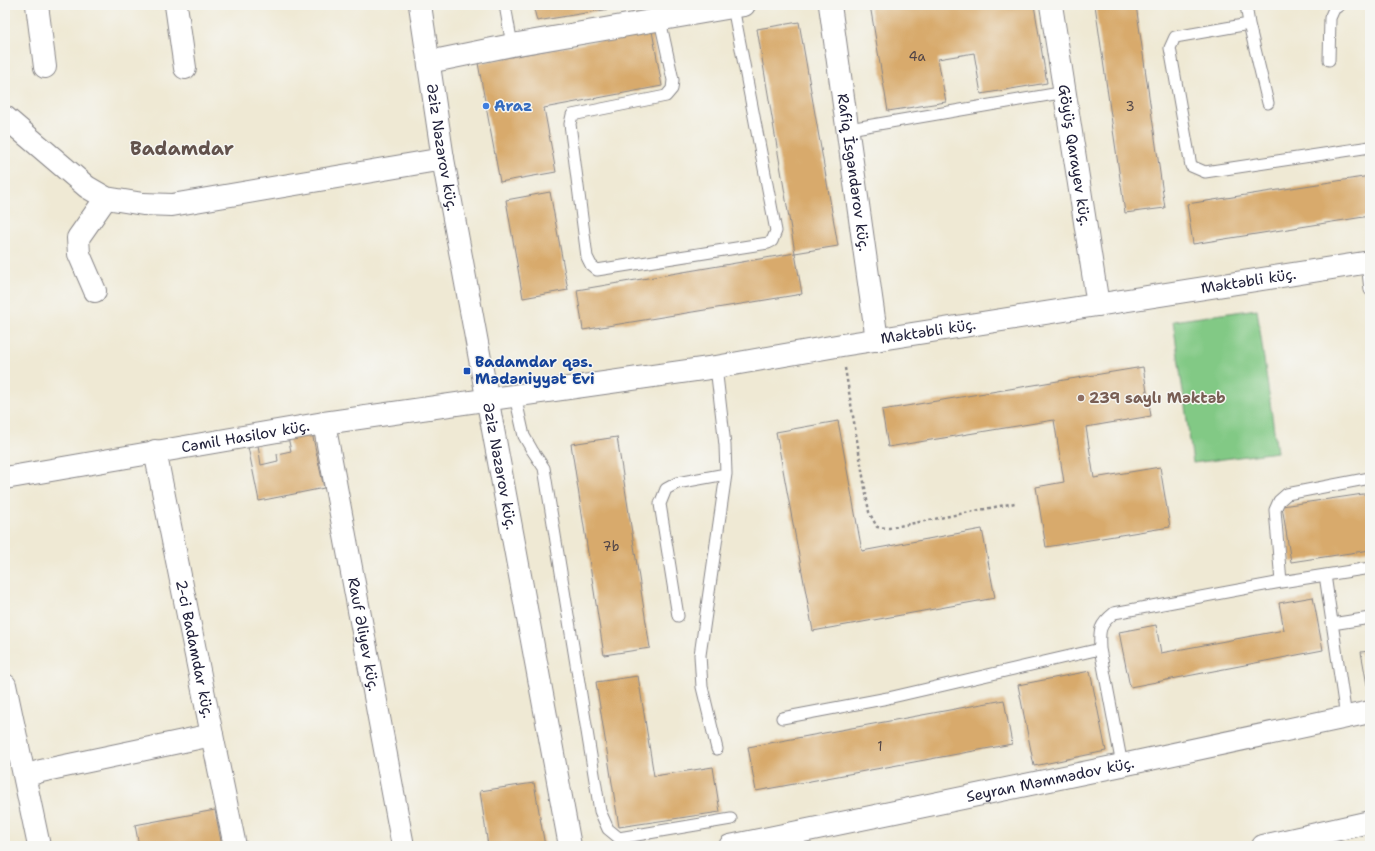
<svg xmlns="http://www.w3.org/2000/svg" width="1375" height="851" viewBox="0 0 1375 851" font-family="'Shantell Sans',sans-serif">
<rect width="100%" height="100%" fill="#f6f6f2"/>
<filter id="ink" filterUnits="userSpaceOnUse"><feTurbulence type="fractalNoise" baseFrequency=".025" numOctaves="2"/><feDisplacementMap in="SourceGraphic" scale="8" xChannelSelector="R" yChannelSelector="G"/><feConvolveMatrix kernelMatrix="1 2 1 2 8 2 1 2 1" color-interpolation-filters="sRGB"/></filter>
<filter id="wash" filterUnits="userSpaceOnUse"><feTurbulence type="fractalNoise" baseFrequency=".012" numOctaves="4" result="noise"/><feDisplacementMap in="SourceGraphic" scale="16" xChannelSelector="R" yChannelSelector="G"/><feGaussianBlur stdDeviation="0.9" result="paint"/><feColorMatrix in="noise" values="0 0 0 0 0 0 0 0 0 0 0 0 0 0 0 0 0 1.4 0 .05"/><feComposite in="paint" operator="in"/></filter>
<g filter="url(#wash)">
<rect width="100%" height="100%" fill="#efe9d4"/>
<path fill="#82c985" stroke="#527660" d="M1257 309 1277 452 1193 463 1173 321Z"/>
<g id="blocks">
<path fill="#d8aa6c" d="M533 5H628V6L537 21Z
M870 5H1034L1047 83 981 94 974 53 938 59 946 102 888 111Z
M1095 5H1136L1165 208 1125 213Z
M799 22 838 246 795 253 757 29Z
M652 31 662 86 544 108 556 172 500 182 478 63Z
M1370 176V216L1193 244 1187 204Z
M550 192 568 290 523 298 506 200Z
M795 253 802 294 583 330 577 290Z
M1143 367 1151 416 1086 427 1094 478 1160 467 1170 527 1046 547 1036 487 1064 482 1054 420 888 447 882 410Z
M838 421 862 551 982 529 995 598 813 631 776 432Z
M312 433 324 488 259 501 248 447 258 445 261 465 278 461 277 454 291 451 288 437Z
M617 437 650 648 604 655 571 444Z
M1370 493V550L1291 562 1282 506Z
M1313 597 1323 650 1130 687 1119 632 1156 625 1161 653 1284 630 1279 603Z
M1370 651V684L1367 685 1361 652Z
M1090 671 1106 751 1034 766 1018 685Z
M638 676 654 776 713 767 720 812 619 827 596 682Z
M1004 700 1012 744 756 791 748 747Z
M534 783 545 846H488L480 791Z
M215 810 222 846H139L135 825Z"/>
</g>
</g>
<g filter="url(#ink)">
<use href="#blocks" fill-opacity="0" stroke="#888688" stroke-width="1"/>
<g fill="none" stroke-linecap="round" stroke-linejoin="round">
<g stroke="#888688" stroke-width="13">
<path id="service" d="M505 5 512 45
M1246 5 1249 24 1268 103
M660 20 673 80 672 89 666 96 572 115 570 124 587 257 591 265 597 270 768 243 772 241 776 231 733 7
M1249 24 1175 37 1170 48 1191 166 1205 172 1370 147
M1329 60 1330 18 1334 9 1340 5
M849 129 1066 92
M1367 263 1370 290
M716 367 725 445 726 474 700 655 702 687 717 749
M515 396 524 436 532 450 544 468 600 811 608 829 619 838 731 819
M1325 575 1346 717
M1281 582 1275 510 1279 501 1287 494 1370 478
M678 616 660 504 666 489 677 483 726 474
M1332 624 1370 618
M782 718 888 698 1100 649
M1122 765 1100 649C1099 630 1099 625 1114 613L1281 582 1370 568"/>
</g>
<g stroke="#888688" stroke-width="24">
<g id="minor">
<path d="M37 5 45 67"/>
<path d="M176 5 185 68"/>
<path id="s1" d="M830 5 877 340"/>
<path id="s2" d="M1051 5 1098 305"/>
<path d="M429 62 512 45 744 5"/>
<path d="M5 117 87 187 106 198 143 204 172 205 443 159"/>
<path d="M95 291 79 254 78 238 106 198"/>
<path id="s3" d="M324 423 403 846"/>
<path id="s4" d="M155 451 212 735 235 846"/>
<path id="s5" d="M5 478 324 423 716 367 842 345 1370 262"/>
<path d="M5 685 39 846"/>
<path d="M25 776 41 771 212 735"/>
<path id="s6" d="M730 846 1122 765 1370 712"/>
<path d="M1263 846 1370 822"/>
</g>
</g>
<g stroke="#888688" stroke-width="24">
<g id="tertiary">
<path id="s7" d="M420 5 443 159 570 846"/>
</g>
</g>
<path stroke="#888688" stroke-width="2.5" stroke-dasharray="3 3" stroke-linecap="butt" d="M845 368 869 512 877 527 889 528 1015 503"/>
<use href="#service" stroke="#fff" stroke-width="11"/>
<use href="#minor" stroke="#fff" stroke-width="22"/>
<use href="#tertiary" stroke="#fff" stroke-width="22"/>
</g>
</g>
<circle fill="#3f7fe0" stroke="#f6f6f2" stroke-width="1.5" cx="486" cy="106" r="4"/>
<rect fill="#1a4fb4" stroke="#f6f6f2" stroke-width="1.5" x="463" y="367" width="8" height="8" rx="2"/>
<circle fill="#8d6e63" stroke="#f6f6f2" stroke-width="1.5" cx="1081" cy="398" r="4"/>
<g text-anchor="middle" stroke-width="3" stroke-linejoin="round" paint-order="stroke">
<g font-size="13" fill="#504447">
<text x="917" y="61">4a</text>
<text x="1130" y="111">3</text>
<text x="611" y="551">7b</text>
<text x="880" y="751">1</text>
</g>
<g font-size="15" font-weight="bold" fill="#366cbe" stroke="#f6f6f2" text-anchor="start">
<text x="494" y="111">Araz</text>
</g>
<g font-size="15" fill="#22223b" stroke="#f6f6f2">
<text dy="5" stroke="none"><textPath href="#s7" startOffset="144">Əziz Nəzərov küç.</textPath></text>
<text dy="5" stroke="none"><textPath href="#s2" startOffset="152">Göyüş Qarayev küç.</textPath></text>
<text dy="5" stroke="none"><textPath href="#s1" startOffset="169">Rafiq İsgəndərov küç.</textPath></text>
<text dy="5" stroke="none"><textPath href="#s5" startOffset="1259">Məktəbli küç.</textPath></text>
<text dy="5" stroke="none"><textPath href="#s5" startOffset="935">Məktəbli küç.</textPath></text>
<text dy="5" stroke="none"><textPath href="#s5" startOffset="244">Cəmil Hasilov küç.</textPath></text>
<text dy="5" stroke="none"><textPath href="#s7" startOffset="468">Əziz Nəzərov küç.</textPath></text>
<text dy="5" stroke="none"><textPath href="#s3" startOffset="215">Rauf Əliyev küç.</textPath></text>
<text dy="5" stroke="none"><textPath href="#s4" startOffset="202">2-ci Badamdar küç.</textPath></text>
<text dy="5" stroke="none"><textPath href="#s6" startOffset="327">Seyran Məmmədov küç.</textPath></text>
</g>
<g font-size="15" font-weight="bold" fill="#164399" stroke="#f6f6f2" text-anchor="start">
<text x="475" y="367">Badamdar qəs.<tspan x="475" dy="17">Mədəniyyət Evi</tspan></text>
</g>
<g font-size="15" font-weight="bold" fill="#785e54" stroke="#f6f6f2" text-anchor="start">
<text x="1089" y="403">239 saylı Məktəb</text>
</g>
<g font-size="19" font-weight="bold" fill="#62524c" stroke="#f6f6f2">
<text x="182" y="155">Badamdar</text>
</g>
</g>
<rect width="1375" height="851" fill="none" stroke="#f6f6f2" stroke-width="20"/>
</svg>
